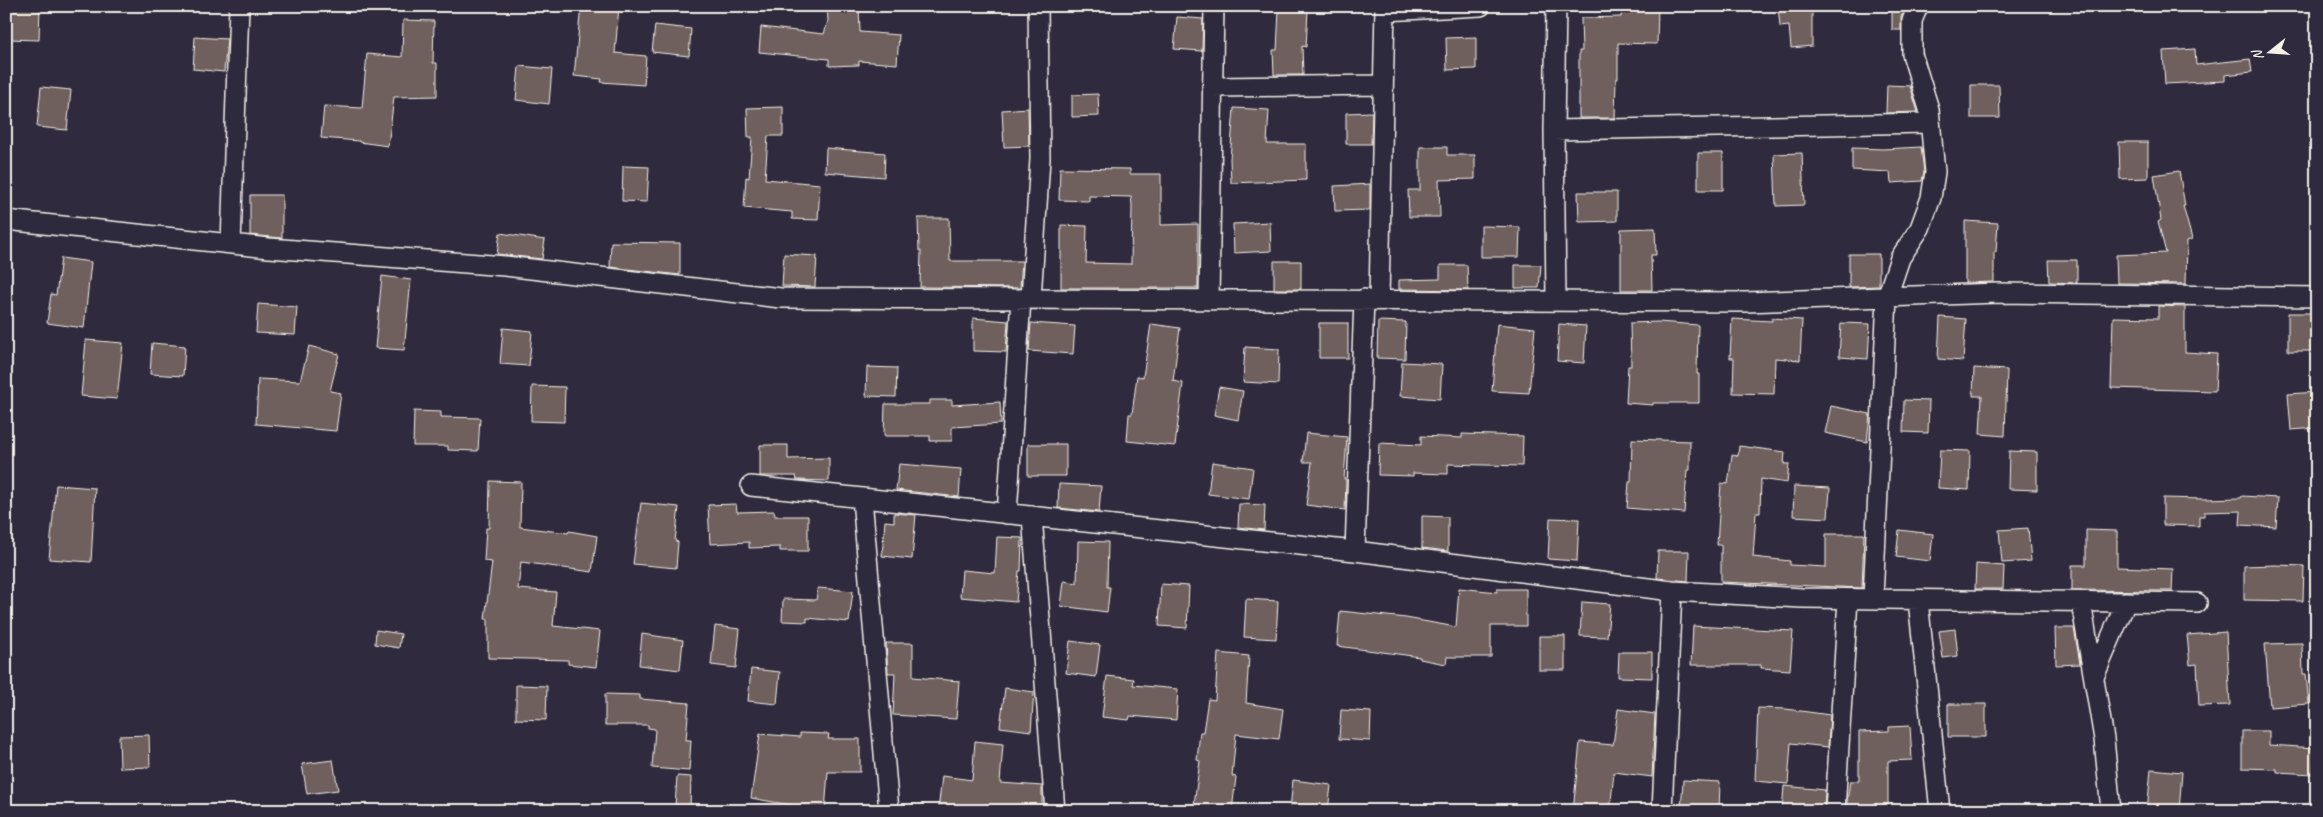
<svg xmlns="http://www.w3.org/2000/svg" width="2323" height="817" viewBox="0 0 2323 817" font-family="Caveat,sans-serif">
<rect width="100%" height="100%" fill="#2f2a3d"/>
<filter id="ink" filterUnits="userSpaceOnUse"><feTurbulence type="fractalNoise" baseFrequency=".02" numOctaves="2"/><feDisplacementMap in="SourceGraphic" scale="10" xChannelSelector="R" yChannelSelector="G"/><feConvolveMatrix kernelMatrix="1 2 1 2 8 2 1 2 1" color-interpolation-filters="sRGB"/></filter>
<g filter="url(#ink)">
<path fill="#6f605d" stroke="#f4f1e8" d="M8 6H40L39 40 7 39Z
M581 6H619L615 53 646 56 644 85 601 82 602 79 574 76Z
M827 6H859L860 32 899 35 897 64 859 61V65L829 66V59L759 52 761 27 824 34 828 21Z
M1622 6H1658L1657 44 1618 43V79H1616L1615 118H1579V51H1582L1581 18 1621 17Z
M1778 6H1812V46L1791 48 1789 26 1780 27Z
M1892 6H1906L1901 17V30H1892Z
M1279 9 1308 10 1306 47 1302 46 1303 75H1274L1273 50H1277Z
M1177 17 1203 19 1202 51 1174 49Z
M403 20 434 21 433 63H437V96L394 97 388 146 359 142V141L321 138 324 106 362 108 367 54 402 57Z
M655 25 691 29 689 56 652 52Z
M195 37 227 39 224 72 193 69Z
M1476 37V69L1447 70 1446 38Z
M2195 49 2196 65 2250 59 2252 72 2225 75V81L2165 84 2163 51Z
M519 66 552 69 549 104 516 100Z
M1887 85 1910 86 1918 112 1886 113Z
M1971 85H1999L2000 118H1971Z
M41 87 71 90 67 130 37 127Z
M1098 94 1099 116 1072 117V95Z
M783 107V136H768L765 179 820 184 818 220 792 219V212L744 208 746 177 749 178 752 137H748L747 108Z
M1028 108 1029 146 1004 147 1002 110Z
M1234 108 1269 110 1267 144H1306V180L1231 183 1230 159Z
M1372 112 1371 144H1346V113Z
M2119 142H2148V178L2120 179Z
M1420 147H1447V155H1475V179L1439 180 1440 217H1409L1408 190H1420Z
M1921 147 1924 172 1922 181 1891 183 1890 172 1852 170V148L1883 149Z
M826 148 885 153 884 177 825 172Z
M1698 153H1723V190H1698Z
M1802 153 1804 205 1776 206 1774 154Z
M623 166 649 167 647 202 622 201Z
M1060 168 1130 169V174H1161V225L1198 224V288H1061V225L1087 226 1086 263 1131 264 1132 205 1131 197 1089 196V201L1059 200Z
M2179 171 2185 206H2183L2192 239 2187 241 2186 284 2117 283 2116 255 2166 253 2158 222 2161 220 2154 175Z
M1370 184V210L1335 211 1334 186Z
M1578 192H1617V221L1579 222Z
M250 195H282V238L250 235Z
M918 218H949L950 261H1022L1020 288 920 287 921 251H919Z
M1965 221 1998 223 1996 252H1994V282L1965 283Z
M1270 222 1271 251 1234 253 1233 224Z
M1481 226 1520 227 1519 257H1481Z
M1655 228 1656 255H1651L1652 290H1621V229Z
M500 233 545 240 542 259 497 254Z
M611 242 680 243V275L610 267Z
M784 254 817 256 815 287 782 286Z
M1849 254H1879V286L1849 287Z
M61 258 91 262 84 328 47 323 51 294 56 295Z
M2048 260H2077V283L2049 282Z
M1274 261H1301V289H1274Z
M1440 265H1467L1468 290 1399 289V280L1440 279Z
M1515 265H1541L1539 288H1515Z
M382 276 411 280 404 350 375 348Z
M258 304 297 307 295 335 256 333Z
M2158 306 2185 307V352L2217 354 2215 391 2111 388 2113 317 2158 318Z
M2288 313H2316V351H2288Z
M1940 317 1966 319 1963 361 1938 359Z
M973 318 1008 321 1006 352 973 351Z
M1772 318 1802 320 1800 360 1775 358 1774 394 1733 393 1734 358H1730L1732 319 1772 321Z
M1378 321 1406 322 1405 359 1377 358Z
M1658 322 1698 325 1697 374H1699V403H1653V405L1626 403 1628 366H1631L1630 323Z
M1031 323 1075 326 1073 354 1029 351Z
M1319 323H1348V358H1319Z
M1841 323 1870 324 1868 359 1839 357Z
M1151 324 1180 328 1173 381 1183 383 1175 446 1127 441 1129 414H1132L1137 376 1143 377Z
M1497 324 1535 328 1529 393 1492 391Z
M1559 324 1586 326 1584 363 1557 361Z
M503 328 532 331 529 366 500 364Z
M86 340 123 343 117 399 81 396Z
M152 343 185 346 183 376 150 374Z
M309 346 339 354 330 391 341 393 336 431 256 424 258 379 300 381Z
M1245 347 1279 349 1278 384 1243 382Z
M1402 362 1442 364 1440 399 1400 396Z
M867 367 897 368 896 397 866 396Z
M1974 368 2007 370 2005 436 1980 434 1982 396H1973Z
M532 386 565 387 564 422 531 421Z
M1219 387 1243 391 1238 420 1214 415Z
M2317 392V428L2291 430 2288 394Z
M930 400H952V405L1000 402 1001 424 952 427V441H930V436H884L885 404H930Z
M1904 400 1929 401 1928 433 1903 432Z
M1831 406 1870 414 1867 442 1825 433Z
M414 411 441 412V417L480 418 478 451 448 450V446H413Z
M1306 433 1347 437 1344 479H1346L1345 510 1306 505 1312 462H1303Z
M1462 434 1523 436 1522 466 1448 464V474L1413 473V476L1378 475 1379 443 1421 445V436L1462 438Z
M1632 439 1690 441V470H1687L1684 513 1627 508 1629 482H1631Z
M1028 444H1066V476H1028Z
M760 445H788V459L829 458V481L797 480 796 476H760Z
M1739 446 1785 452 1784 464H1789L1787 483 1761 479 1760 513H1756L1753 557 1790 561V565L1826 567V534H1864L1862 588 1721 582V545H1717L1721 483 1728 484 1732 455 1738 456Z
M1940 450 1970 451 1969 490 1938 488Z
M2009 451 2037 452V490L2008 489Z
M1212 462 1253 468 1249 499 1208 494Z
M899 464 961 469 959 497 896 490Z
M490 481 521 482 520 527 568 533 569 531 597 536 592 572 521 562 518 589 556 592 553 626 600 631 596 667 568 664V660L488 658V619H485L492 562 484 561 486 528H489Z
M1059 484 1101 486 1099 512 1058 508Z
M56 485 95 488 91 562 49 559Z
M1794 486 1830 488 1828 518 1793 516Z
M2242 496 2278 498 2276 527 2240 525 2241 511 2204 512V516H2199V526L2163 525V498L2204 499 2241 498Z
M641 503 679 507 675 541 678 542 676 568 633 564Z
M736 504 737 512 774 511 775 516H808V551H780V547L749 548V542L710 544 708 505Z
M1239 504 1265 505 1264 530 1238 527Z
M894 513 916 515 912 559 882 556 885 521 894 522Z
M1422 516 1448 517V551L1422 548Z
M1550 518 1579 519 1577 561 1548 559Z
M2028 528 2031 561 2002 563 1999 530Z
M1899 530 1933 534 1930 561 1896 557Z
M2086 530 2117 531V567L2173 569 2172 591 2072 590V565H2086Z
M997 537 1022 538 1021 571H1019L1016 602 960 597 962 570 995 573Z
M1078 541 1108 542 1107 587H1110L1107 612 1061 606 1064 581 1077 583Z
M1658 551H1689L1688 581 1657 578Z
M1976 564 2004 566 2003 589H1975Z
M2275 565 2304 566 2303 601 2244 600V566Z
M1161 584 1189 586 1187 628 1159 626Z
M818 588 853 591 849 622 807 618V622L782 621 783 599 816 600Z
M1459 588 1497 592V589H1526V626H1491V657H1447L1446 664 1420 659V657L1337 646 1340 611 1406 618 1456 627Z
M1246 599 1278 601 1276 639 1244 637Z
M1582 602 1610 604 1607 637 1580 636Z
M715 626 740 629 736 668 711 665Z
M1693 626 1793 631 1790 670 1761 668V665H1691Z
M2055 628H2074L2080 664 2056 665Z
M1955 629 1958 656 1943 658 1939 631Z
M376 630 401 634 399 648 375 644Z
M2226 632 2230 705 2199 706 2197 664 2190 665 2187 635Z
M642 634 683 640 680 670 639 665Z
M1539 636H1565V670H1539Z
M1070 641 1100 645 1096 677 1066 673Z
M886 643H913V677L959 681 956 719 893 715 895 673H888Z
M2302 643 2303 674H2306L2309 704 2270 707 2265 644Z
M1619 652H1652V678L1618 677Z
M1218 653 1249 656 1246 703 1283 709 1279 739 1236 734 1232 776 1236 777 1232 811H1193L1200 761 1197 760 1200 732H1203L1208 699 1215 700Z
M751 669 780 672 777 704 748 701Z
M1107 676 1134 679 1133 685 1178 689 1176 720 1130 716 1129 720 1102 717Z
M516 685 547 686 546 720 516 719Z
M1005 688 1034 692 1031 731 1000 727Z
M605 694 640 695V699L689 703 686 740H691L689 771 652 768 655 729 648 728V725H605Z
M1948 704H1986V737H1948Z
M1758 708 1786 709 1830 715 1828 747 1791 743 1788 784 1755 781Z
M1618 709 1655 714 1652 777 1614 772 1610 811H1573L1580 742 1613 745Z
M1341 710 1371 712 1370 741 1339 739Z
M1910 726 1912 760 1888 761V809H1846L1850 781H1859V732L1889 731V727Z
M2242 731H2269V745L2315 748 2313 774 2277 772V769L2242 768Z
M800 733 829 734 828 739H860V772H828L825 811H806V808L751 798 760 734 800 737Z
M149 735 150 767 120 768 119 736Z
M975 741 1003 744 1000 783 1042 786V811H938L942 776 972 780Z
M333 760 338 790 307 794 302 764Z
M2151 769 2182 772 2179 811H2147Z
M677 776 691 777 690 808 675 807Z
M1293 780 1331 785 1328 811 1290 809Z
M1683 780 1720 782 1719 811H1681Z
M1784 786 1825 790 1824 811H1782Z"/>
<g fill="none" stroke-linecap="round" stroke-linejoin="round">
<g stroke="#f4f1e8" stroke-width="22">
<path id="minor" d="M1385 11 1481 6
M1212 87 1382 85
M1554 130 1930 123
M6 220 269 248 505 266 781 298 1746 302 1998 293 2317 297
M231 244 239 6
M1031 299 1040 159 1038 6
M1379 299 1385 6
M1209 300 1214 6
M1556 300 1554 130 1556 6
M751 486 1355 551 1672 591 1802 598 2197 603
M862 498 889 811
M1007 514 1021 299
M1032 516 1055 811
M1355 551 1364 299
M1873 599 1887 297 1900 258 1920 228 1931 198 1935 172 1929 109 1912 54V21L1918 6
M1918 600 1940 811
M2081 602 2104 739 2111 811
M2094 677 2126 602
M1662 811 1672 591
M1835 811 1848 599"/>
</g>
<use href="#minor" stroke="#2f2a3d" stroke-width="19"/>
</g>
</g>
<rect width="2323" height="817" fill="none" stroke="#2f2a3d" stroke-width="25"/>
<rect x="12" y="12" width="2298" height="792" fill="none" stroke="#f4f1e8" stroke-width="2" filter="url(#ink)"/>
<g transform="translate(2270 52) rotate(253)" stroke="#2f2a3d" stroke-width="4" paint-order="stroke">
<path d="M0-4L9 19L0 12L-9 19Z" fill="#f4f1e8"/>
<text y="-8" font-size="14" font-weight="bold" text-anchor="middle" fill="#f4f1e8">N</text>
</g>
</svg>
